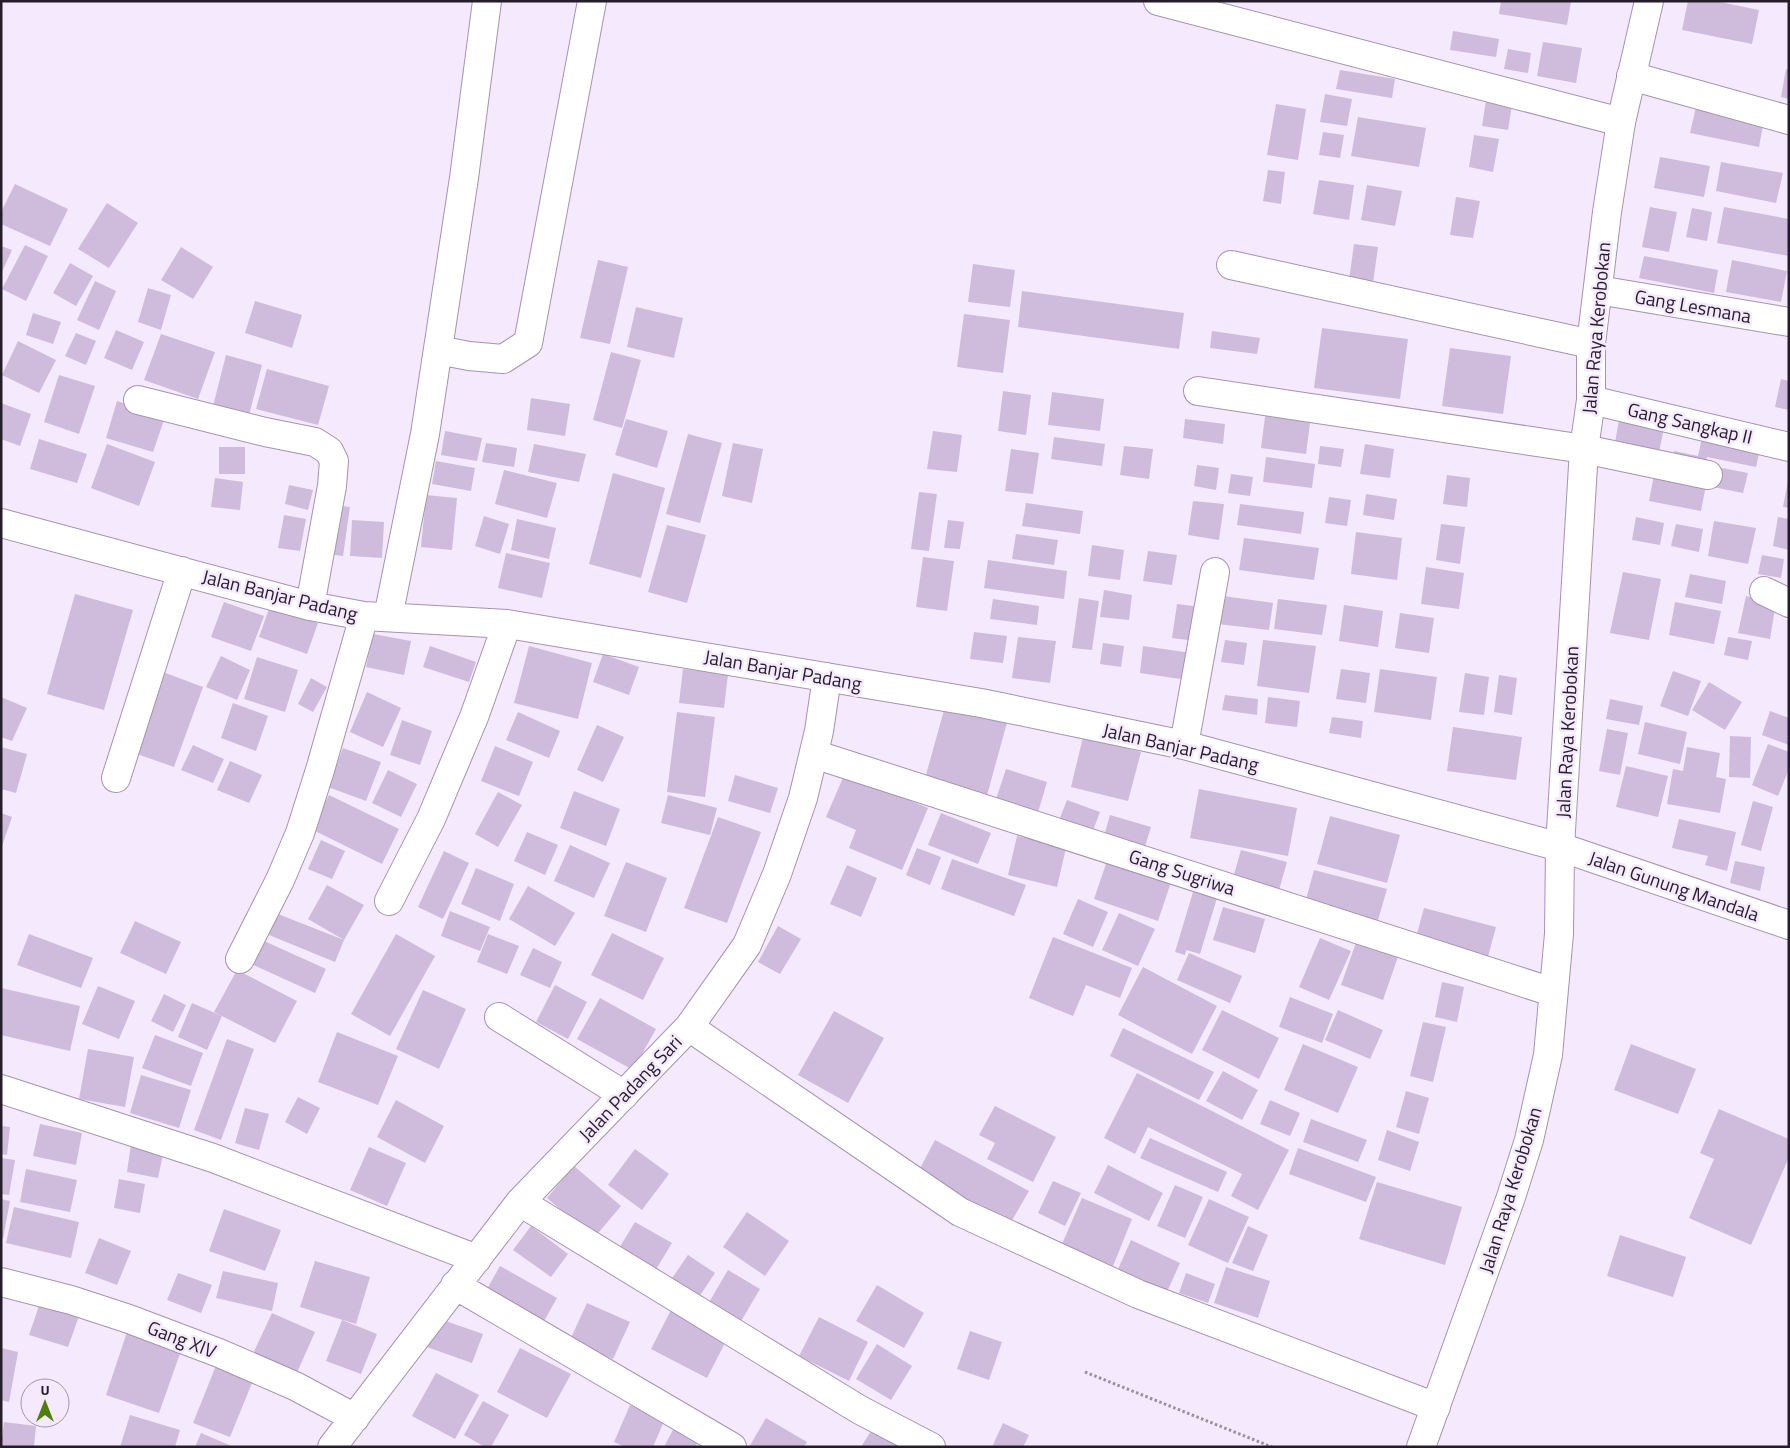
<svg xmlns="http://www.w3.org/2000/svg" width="1790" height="1448" viewBox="0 0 1790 1448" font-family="'Titillium Web',sans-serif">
<rect width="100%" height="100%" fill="#f4e9fd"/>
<path fill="#cfbcdc" d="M1501 1H1571L1567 25 1499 14Z
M1688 1H1715L1759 10 1752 44 1682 30Z
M1453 31 1499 39 1496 57 1450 50Z
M1543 42 1582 48 1576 83 1537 76Z
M1508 49 1531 53 1528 73 1504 69Z
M1786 69 1789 70V99L1781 97Z
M1340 70 1395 79 1392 98 1336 89Z
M1325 94 1352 99 1347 126 1320 122Z
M1486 101 1512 105 1508 130 1482 126Z
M1276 104 1306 109 1298 160 1267 155Z
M1696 107 1764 120 1759 147 1690 133Z
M1358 117 1426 128 1419 167 1351 156Z
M1323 132 1344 135 1340 158 1319 155Z
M1474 135 1499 139 1493 172 1469 167Z
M1660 157 1710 166 1704 197 1654 188Z
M1721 162 1783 173 1776 203 1716 191Z
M1268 170 1285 172 1281 204 1263 201Z
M1319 180 1354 185 1349 220 1313 214Z
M15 184 68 209 50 246 1 224V212Z
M1367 185 1402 191 1395 226 1361 220Z
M1456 197 1480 201 1473 238 1450 235Z
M107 203 138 223 109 268 78 249Z
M1650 207 1677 212 1669 252 1642 247Z
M1724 207 1789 219V256L1717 243Z
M1692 208 1712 212 1707 241 1686 237Z
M1354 244 1378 247 1373 283 1349 280Z
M25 245 48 256 26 301 2 289Z
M1 246 12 250 1 274Z
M181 247 213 267 193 299 161 280Z
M1644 256 1718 270 1714 293 1639 278Z
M598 260 628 267 610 344 580 338Z
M1732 260 1787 271 1781 302 1726 292Z
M70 263 93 276 76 306 53 293Z
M973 264 1015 270 1010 307 968 302Z
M95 281 116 291 99 330 77 320Z
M148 288 171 295 161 330 138 322Z
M1022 291 1184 313 1179 349 1018 327Z
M255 301 302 315 292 348 245 333Z
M636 307 683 318 674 358 627 347Z
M33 313 61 322 53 344 26 335Z
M964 314 1010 320 1003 373 957 367Z
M1322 328 1408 339 1400 399 1314 388Z
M116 330 144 342 132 370 104 358Z
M1212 331 1260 338 1257 354 1210 348Z
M76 333 96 341 86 365 65 356Z
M161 334 215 352 198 399 144 380Z
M18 341 56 360 39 393 2 375Z
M1450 348 1511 356 1503 414 1442 406Z
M611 352 641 360 622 428 593 420Z
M226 355 262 365 248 419 212 410Z
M267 369 329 386 318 425 256 409Z
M59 375 95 386 79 434 44 422Z
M1781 379 1789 381V410L1775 407Z
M1003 391 1031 395 1026 435 998 431Z
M1052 392 1104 399 1100 431 1048 425Z
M531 398 570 404 565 436 527 430Z
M117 401 165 417 153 452 106 438Z
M1 403 31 414 20 446 1 439Z
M1266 409 1311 415 1306 454 1261 448Z
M1620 414 1665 423 1658 457 1614 449Z
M626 419 668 431 657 468 615 455Z
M1185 419 1225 424 1223 444 1183 438Z
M1704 429 1762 441 1756 467 1707 457 1703 473 1671 467 1674 451 1698 456Z
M445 431 482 438 477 461 441 455Z
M933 431 962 435 957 472 927 469Z
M688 434 722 443 700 523 666 514Z
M1054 437 1105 444 1102 466 1051 459Z
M39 439 87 454 77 483 30 469Z
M486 443 517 448 514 467 482 462Z
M733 443 763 449 752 503 722 496Z
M107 444 155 462 139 506 91 488Z
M534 444 586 454 579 482 528 472Z
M1365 444 1394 449 1390 478 1360 474Z
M1124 446 1153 449 1149 479 1120 475Z
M1320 446 1344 449 1341 467 1318 464Z
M219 447H245V474H219Z
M1011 449 1039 453 1033 494 1005 491Z
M1266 457 1315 464 1312 488 1263 482Z
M436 461 475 468 471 491 432 484Z
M1197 465 1219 468 1216 490 1194 486Z
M1717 467 1748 473 1743 493 1713 487Z
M504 470 557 483 547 518 495 504Z
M613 473 665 488 641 578 589 564Z
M1231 474 1253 477 1250 496 1228 493Z
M1447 475 1470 478 1467 507 1443 504Z
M1654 475 1706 485 1701 511 1649 501Z
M215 478 243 482 240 510 211 507Z
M1788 481H1789V508L1783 507Z
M289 485 313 490 308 510 285 504Z
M919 492 937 494 929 551 911 549Z
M1366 494 1397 499 1394 520 1363 515Z
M426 495 457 498 452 550 421 547Z
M1329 497 1351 500 1347 526 1325 523Z
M1193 501 1224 504 1219 540 1188 535Z
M1026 503 1083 511 1080 534 1022 526Z
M1240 504 1304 512 1301 534 1237 525Z
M334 505 350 507 343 556 327 554Z
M284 515 306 519 300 551 278 548Z
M484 516 509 524 500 554 475 546Z
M1636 517 1664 523 1660 545 1632 540Z
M1778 517 1789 519V550L1773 546Z
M517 519 556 528 549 559 511 550Z
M352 520 384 522 382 558 350 556Z
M948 520 964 522 960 549 944 548Z
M1714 521 1756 528 1748 564 1708 556Z
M1441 524 1465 527 1460 564 1436 560Z
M1676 524 1703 529 1699 552 1671 546Z
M667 525 706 535 687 603 648 592Z
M1356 532 1402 538 1397 580 1351 574Z
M1016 534 1058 540 1054 565 1012 559Z
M1244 538 1319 548 1314 580 1239 570Z
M1092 545 1124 550 1120 580 1088 576Z
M1148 551 1177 555 1172 585 1143 581Z
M506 553 550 563 542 598 498 588Z
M1762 555 1784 559 1781 578 1758 574Z
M923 557 954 561 947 611 916 607Z
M988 560 1067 571 1064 599 984 588Z
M1426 567 1464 573 1459 609 1421 604Z
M1623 572 1661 579 1649 640 1610 633Z
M1690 574 1726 581 1722 604 1685 597Z
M1104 590 1132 595 1129 620 1100 617Z
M75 594 133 610 104 710 47 694Z
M1223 596 1273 603 1269 630 1218 624Z
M1746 596 1776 602 1770 639 1738 633Z
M1079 598 1099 601 1092 650 1072 648Z
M993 599 1039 606 1037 625 990 619Z
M1278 599 1327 605 1322 635 1274 629Z
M224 602 264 616 251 651 211 637Z
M1675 602 1721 611 1714 644 1669 635Z
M1177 604 1201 607 1196 641 1172 638Z
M1344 605 1383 611 1378 647 1339 641Z
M270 606 318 623 307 654 259 637Z
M1400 613 1434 618 1429 653 1395 648Z
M974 632 1007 636 1003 663 970 659Z
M373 634 411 641 404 675 366 667Z
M1018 637 1056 641 1050 683 1012 678Z
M1728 637 1752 641 1748 660 1724 655Z
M1225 640 1247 643 1244 665 1221 662Z
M1263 640 1316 646 1309 693 1257 686Z
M1103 643 1124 646 1121 667 1100 664Z
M430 646 476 662 469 682 423 667Z
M529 646 592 663 578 719 514 703Z
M1143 646 1191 653 1187 680 1140 673Z
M603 654 639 667 629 695 593 682Z
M221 656 250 670 237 700 206 687Z
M257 657 298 670 285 712 244 699Z
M683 669 728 674 724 708 679 703Z
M1341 669 1370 673 1366 703 1336 699Z
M1380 669 1437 677 1431 720 1374 712Z
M1673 671 1701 681 1688 716 1660 706Z
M163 672 203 687 174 767 134 753Z
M1465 673 1489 677 1484 715 1459 712Z
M1499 675 1517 678 1512 715 1494 712Z
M311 678 327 687 313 712 298 704Z
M1709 682 1742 702 1725 730 1692 710Z
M367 692 401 708 383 747 350 732Z
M1225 695 1258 699 1257 715 1222 710Z
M1 697 27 708 12 741 1 737Z
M1268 697 1300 701 1297 727 1265 723Z
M1610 699 1643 706 1639 725 1606 719Z
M233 703 268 716 256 751 221 738Z
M946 703 1008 719 986 799 924 782Z
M1770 711 1789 718V745L1762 735Z
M518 712 560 731 549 758 506 740Z
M677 712 715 717 705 797 667 792Z
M1332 717 1363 721 1361 738 1329 733Z
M402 720 432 731 420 765 390 755Z
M1645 722 1687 732 1680 764 1638 754Z
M597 725 624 737 603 782 577 770Z
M1453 727 1522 737 1516 780 1447 771Z
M1607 729 1628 733 1620 775 1599 771Z
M1730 736 1751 737 1750 778 1729 777Z
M1083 737 1141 752 1128 801 1071 787Z
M1768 744 1789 752V769L1778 796 1752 785Z
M193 745 224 759 213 783 181 770Z
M495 746 533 762 519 796 481 781Z
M1 747 27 754 16 793 1 789Z
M1687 747 1720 753 1716 777 1726 779 1720 813 1667 804 1673 769 1683 771Z
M343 748 381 762 366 801 328 787Z
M230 761 262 775 249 803 217 790Z
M1626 766 1668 776 1658 817 1616 807Z
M1006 769 1047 782 1037 816 995 802Z
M388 770 417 784 401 817 372 803Z
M845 773 928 808 902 870 849 848 856 830 826 817Z
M735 775 778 788 770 813 728 801Z
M1199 789 1297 808 1288 856 1190 838Z
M574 791 620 809 606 846 560 828Z
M498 792 522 805 498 847 475 834Z
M329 795 399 829 382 864 311 829Z
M668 795 717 808 710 835 661 823Z
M1067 800 1100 812 1089 841 1056 828Z
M1753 801 1773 807 1761 851 1741 845Z
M1 813 12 817 2 846H1Z
M941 813 991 833 978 864 928 845Z
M1110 815 1151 827 1142 856 1102 843Z
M1330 816 1400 835 1387 883 1317 864Z
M718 817 761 832 727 923 684 908Z
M1679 819 1736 832 1727 871 1705 865 1708 856 1672 848Z
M527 832 558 845 545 875 514 861Z
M1017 836 1066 848 1057 887 1008 875Z
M321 840 345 851 332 879 308 869Z
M570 845 610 863 594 898 554 881Z
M917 848 941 857 930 885 906 875Z
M1241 850 1287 862 1277 897 1231 885Z
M444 851 469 863 443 919 418 907Z
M952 859 1026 885 1014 916 941 889Z
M1107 861 1171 882 1158 921 1094 899Z
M1735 861 1765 867 1760 891 1730 883Z
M626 862 667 878 646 932 604 916Z
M847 865 877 878 861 917 830 904Z
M476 868 514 884 500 921 461 904Z
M1314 870 1387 889 1376 927 1304 907Z
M327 885 364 905 344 940 308 919Z
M528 886 575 913 555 946 509 919Z
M1193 892 1217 898 1200 954 1186 950 1185 955 1175 952Z
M1078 899 1108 912 1093 947 1063 934Z
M1223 907 1265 919 1255 953 1213 940Z
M1424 908 1496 927 1486 964 1414 945Z
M450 911 490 927 480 951 441 936Z
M1119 913 1155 929 1138 966 1102 950Z
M278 914 344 940 335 962 269 935Z
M135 921 181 942 166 974 120 953Z
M778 926 801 939 780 974 758 962Z
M612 933 664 958 643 1000 591 975Z
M29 934 93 958 81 988 17 965Z
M396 934 435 956 390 1036 351 1014Z
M488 934 519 946 507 974 477 962Z
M1053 937 1132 968 1120 998 1086 985 1073 1016 1029 998Z
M1358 937 1400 951 1383 1000 1341 985Z
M1320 938 1351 951 1329 1000 1299 987Z
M262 940 326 969 315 993 251 964Z
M533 948 562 962 550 988 520 975Z
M1189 953 1242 976 1230 1003 1177 980Z
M1143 967 1217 1006 1192 1054 1118 1015Z
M237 970 297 1001 275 1043 214 1012Z
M1442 982 1464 987 1457 1022 1435 1017Z
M555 985 587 1002 568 1039 536 1022Z
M98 986 135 1001 119 1039 82 1024Z
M1 988 80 1006 70 1051 1 1035Z
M423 990 466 1009 439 1069 396 1049Z
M164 994 186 1005 173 1032 151 1021Z
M1290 997 1333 1014 1322 1043 1279 1027Z
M600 998 656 1029 633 1070 577 1039Z
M192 1003 222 1016 207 1050 178 1037Z
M1222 1010 1279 1038 1259 1079 1202 1050Z
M1338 1010 1383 1030 1370 1059 1325 1040Z
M834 1011 884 1038 848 1103 798 1075Z
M1423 1022 1446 1027 1433 1082 1410 1076Z
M1123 1028 1214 1072 1199 1100 1110 1056Z
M337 1032 398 1056 378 1105 318 1082Z
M155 1035 203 1053 191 1086 142 1068Z
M227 1039 254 1049 221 1140 194 1130Z
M1303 1044 1358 1067 1338 1113 1284 1090Z
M1631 1044 1696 1069 1678 1114 1614 1090Z
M88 1049 134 1057 125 1107 79 1099Z
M1223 1071 1258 1090 1242 1120 1206 1101Z
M1137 1073 1289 1150 1258 1210 1231 1196 1242 1174 1148 1127 1135 1154 1104 1138Z
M141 1075 191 1090 179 1128 130 1113Z
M1406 1091 1429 1098 1419 1134 1396 1127Z
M298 1097 320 1108 307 1134 285 1122Z
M396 1100 444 1126 425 1163 377 1137Z
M1270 1100 1300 1113 1290 1136 1260 1124Z
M995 1106 1056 1137 1033 1182 987 1159 995 1143 979 1135Z
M245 1108 269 1114 259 1150 235 1143Z
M1719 1109 1789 1139V1157L1751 1245 1689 1218 1714 1159 1700 1153Z
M1311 1119 1367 1140 1358 1162 1303 1142Z
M40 1124 82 1133 76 1165 33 1156Z
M1 1126 10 1127 7 1155 1 1154Z
M1387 1130 1419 1142 1410 1171 1378 1160Z
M1150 1138 1227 1172 1218 1192 1140 1158Z
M935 1140 1029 1191 1010 1224 917 1174Z
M131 1144 164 1150 158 1178 127 1172Z
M369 1147 406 1163 387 1206 350 1190Z
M1298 1148 1376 1177 1366 1202 1289 1174Z
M635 1149 669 1174 642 1210 608 1185Z
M1 1158 15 1160 9 1195 1 1194Z
M1108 1165 1163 1193 1149 1221 1094 1193Z
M574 1166 621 1206 594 1238 547 1198Z
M26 1169 77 1180 70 1212 20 1202Z
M119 1179 145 1184 140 1213 114 1208Z
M1053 1181 1081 1193 1065 1226 1038 1213Z
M1377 1182 1462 1207 1445 1265 1359 1239Z
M1175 1185 1203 1197 1185 1238 1157 1226Z
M1082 1198 1132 1219 1113 1266 1062 1244Z
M1 1199 10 1201 3 1239 1 1238Z
M1209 1199 1249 1217 1228 1263 1188 1245Z
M14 1207 79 1222 71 1258 6 1243Z
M224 1209 281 1230 265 1271 209 1251Z
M747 1212 789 1241 765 1276 723 1247Z
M635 1222 672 1243 655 1271 618 1250Z
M531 1226 568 1254 551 1277 513 1250Z
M1248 1226 1268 1235 1253 1271 1232 1263Z
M1620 1235 1686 1257 1673 1297 1607 1276Z
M99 1238 131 1251 117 1285 85 1273Z
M1131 1240 1180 1263 1167 1292 1118 1269Z
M688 1255 715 1273 697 1300 670 1281Z
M315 1261 370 1277 356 1324 300 1307Z
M500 1266 557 1298 539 1330 482 1298Z
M1226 1267 1270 1281 1258 1318 1214 1303Z
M728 1270 760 1289 740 1323 708 1304Z
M223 1271 278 1283 272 1311 216 1298Z
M178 1273 212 1285 201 1313 167 1300Z
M1186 1273 1215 1284 1208 1303 1179 1293Z
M877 1285 924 1313 904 1348 856 1321Z
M40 1303 79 1316 68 1347 29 1335Z
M587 1303 630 1322 613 1359 570 1340Z
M671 1310 727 1339 707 1378 651 1349Z
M272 1313 315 1332 295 1377 251 1358Z
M434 1317 483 1334 472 1363 424 1346Z
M819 1317 868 1342 849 1381 799 1356Z
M342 1320 377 1334 361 1374 326 1361Z
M128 1329 182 1348 159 1413 106 1395Z
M970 1331 1002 1342 989 1380 957 1369Z
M877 1344 912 1366 891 1400 856 1379Z
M1 1348 18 1352 9 1402 1 1400Z
M520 1348 571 1374 547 1418 497 1392Z
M217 1363 254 1378 230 1437 193 1423Z
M436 1373 479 1395 455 1439 412 1416Z
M483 1401 509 1415 491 1447H485L464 1435Z
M630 1405 664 1421 653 1447H625L614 1442Z
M130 1415 180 1430 175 1447H120Z
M766 1418 807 1442 804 1447H749Z
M4 1422 36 1426 34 1447H1Z
M1003 1423 1029 1435 1023 1447H992Z
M675 1426 700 1438 695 1447H664Z
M874 1426 909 1447H861Z
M201 1433 234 1447H195Z"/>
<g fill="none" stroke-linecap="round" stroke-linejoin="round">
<g stroke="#a593b2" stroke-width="30">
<path id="street" d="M1158 1 1621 122
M1631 76 1789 120
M1231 265 1591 344
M1598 290 1789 322
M438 350 469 356 503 359 528 343 592 1
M1198 391 1584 449 1708 475
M138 400 265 432 315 442 329 451 334 461 332 486 310 606
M1591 400 1789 447
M1 523 310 606 364 616 507 624 981 703 1184 745 1560 847 1789 925
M1764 591 1789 603
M388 617 425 434 464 178 487 1
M1184 745 1215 572
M820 756 1543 989
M116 778 182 571
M389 901 431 819 474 717 507 624
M240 959 280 880 300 833 320 770 364 616
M499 1017 624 1095
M689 1027 960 1212 1138 1294 1436 1407
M1 1089 213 1158 477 1259
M520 1202 860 1410 931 1447
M1 1282 71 1300 129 1319 219 1353 295 1386 355 1418
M455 1285 732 1447
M332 1447 520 1202 689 1027 747 945 777 874 803 798 819 731 827 677"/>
</g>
<g stroke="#a593b2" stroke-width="30">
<path id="primary" d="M1421 1447 1511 1197 1529 1140 1548 1055 1559 934 1560 847 1584 449 1591 400V344L1607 212 1621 122 1649 1"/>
</g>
<path stroke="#988f9f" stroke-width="3" stroke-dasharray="2.5 2.5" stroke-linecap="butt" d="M1085 1372 1272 1447"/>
<use href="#street" stroke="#fff" stroke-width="28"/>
<use href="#primary" stroke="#fff" stroke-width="28"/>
</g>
<g text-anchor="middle" stroke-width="5" stroke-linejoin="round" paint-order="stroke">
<g font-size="19" fill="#251e2a" stroke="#f4e9fd">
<text transform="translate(1693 306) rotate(10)" y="7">Gang Lesmana</text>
<text transform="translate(1596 328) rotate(-85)" y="7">Jalan Raya Kerobokan</text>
<text transform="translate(1690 423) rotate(13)" y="7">Gang Sangkap II</text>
<text transform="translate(280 595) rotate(14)" y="7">Jalan Banjar Padang</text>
<text transform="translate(783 670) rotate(10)" y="7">Jalan Banjar Padang</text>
<text transform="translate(1567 732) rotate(-87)" y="7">Jalan Raya Kerobokan</text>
<text transform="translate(1181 747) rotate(13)" y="7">Jalan Banjar Padang</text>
<text transform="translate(1182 872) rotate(18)" y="7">Gang Sugriwa</text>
<text transform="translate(1674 886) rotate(19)" y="7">Jalan Gunung Mandala</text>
<text transform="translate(630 1088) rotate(-46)" y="7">Jalan Padang Sari</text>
<text transform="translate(1510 1190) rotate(-73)" y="7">Jalan Raya Kerobokan</text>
<text transform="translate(182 1339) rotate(21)" y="7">Gang XIV</text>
</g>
</g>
<rect width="1790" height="1448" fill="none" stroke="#251e2a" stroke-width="5"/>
<g transform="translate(45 1403)"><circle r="24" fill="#f4e9fd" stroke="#a198a9"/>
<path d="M0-4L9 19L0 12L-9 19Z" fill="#4e7e0b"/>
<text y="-8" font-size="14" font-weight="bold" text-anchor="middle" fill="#251e2a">U</text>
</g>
</svg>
